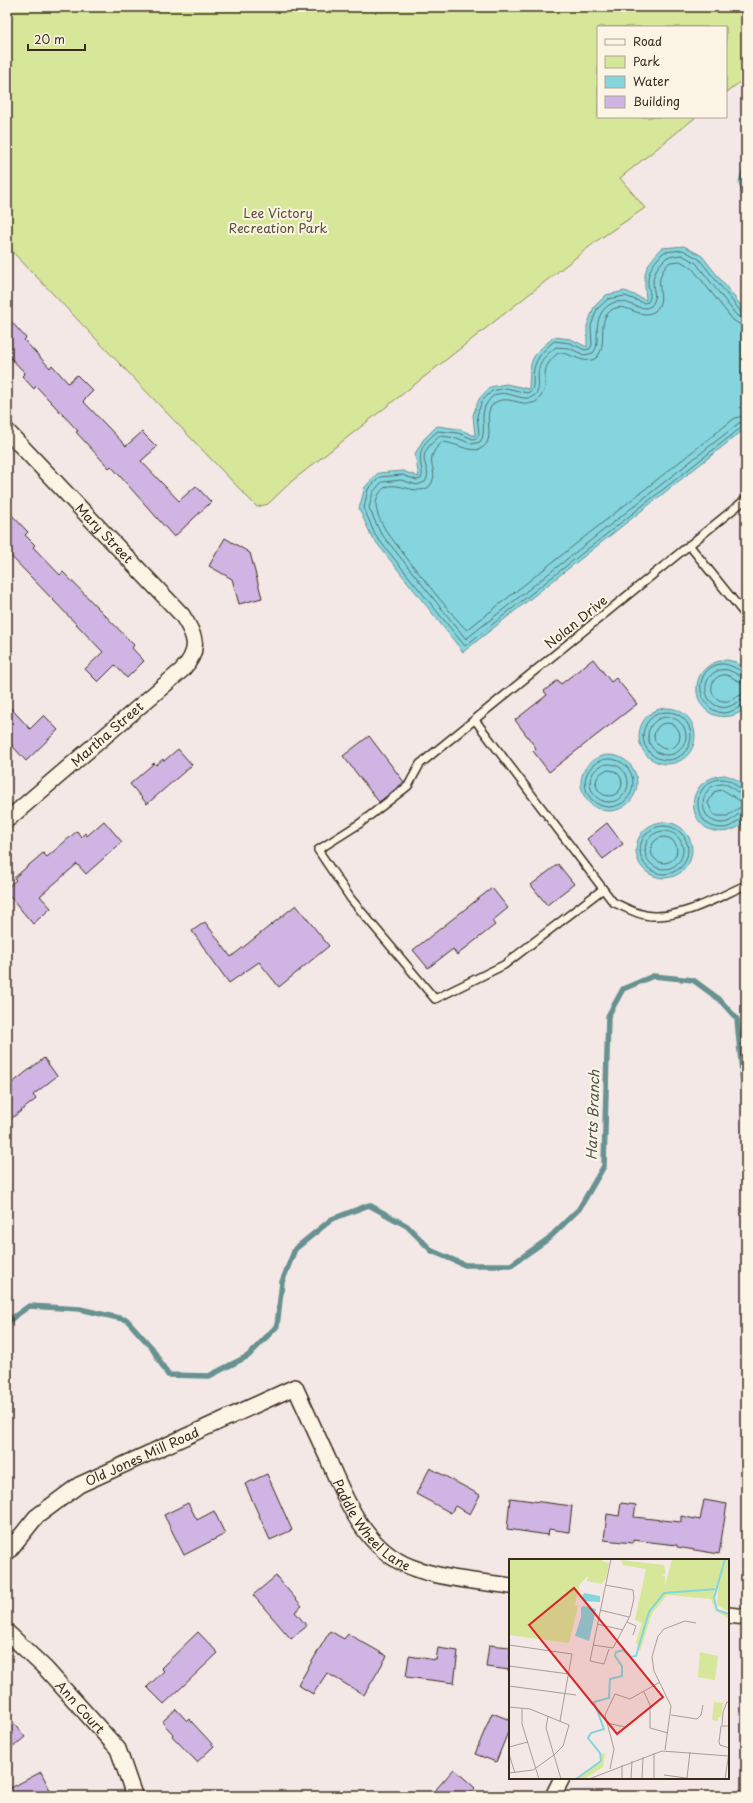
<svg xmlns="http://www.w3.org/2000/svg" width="753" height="1803" viewBox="0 0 753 1803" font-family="'Playpen Sans',sans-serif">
<rect width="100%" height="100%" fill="#f3e8e5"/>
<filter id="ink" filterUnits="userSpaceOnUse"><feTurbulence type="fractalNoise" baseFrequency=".025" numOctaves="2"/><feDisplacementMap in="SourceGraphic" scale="8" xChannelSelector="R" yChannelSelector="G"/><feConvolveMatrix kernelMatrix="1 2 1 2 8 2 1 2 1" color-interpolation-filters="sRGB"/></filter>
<g filter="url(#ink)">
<path fill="#d6e79a" stroke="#88885c" d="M7 7H746V77L726 93V27H598V117H696L620 178 645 208 598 240 292 481 268 504 257 507 7 246Z"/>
<path fill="#84d5de" stroke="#679191" d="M746 158V211L739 182Z
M684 246 702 256 746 312V428L463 652 372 537 359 509 365 487 378 473 403 471 419 477 415 454 423 440 437 426 459 429 475 436 473 415 479 399 490 387 506 384 529 389C530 358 530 357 554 337L571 339 587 347V326L594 307 606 295 625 291 646 300C644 271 642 270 662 248Z
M727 660 736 662 746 670V707C742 712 736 715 730 716 691 723 682 663 727 660Z
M639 736a28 28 0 1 1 56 0a28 28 0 1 1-56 0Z
M581 783a28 28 0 1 1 56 0a28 28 0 1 1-56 0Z
M724 775C734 777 740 781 746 789 746 796 748 814 746 819 743 825 735 830 728 831 689 839 677 780 724 775Z
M636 850a28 28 0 1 1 56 0a28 28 0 1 1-56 0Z"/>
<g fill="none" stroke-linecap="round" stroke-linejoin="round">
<path stroke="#586e6b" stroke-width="1" d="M746 314 741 312 699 259 683 250 664 252C656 260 649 268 648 280 647 287 653 296 648 302L644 303 625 296 608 299 597 309 591 326 592 345 590 349 585 350 570 343 554 341C543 351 534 359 533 376 533 381 534 387 531 391L527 393 506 388 492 391 482 401 477 415 479 434 477 438 473 439 458 433 438 431C425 442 418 448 421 466 422 471 423 474 421 479L417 480 402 475 380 477 368 489 364 508 375 535 465 646 742 427 746 426
M746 319 737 316 696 263 682 255 667 257C660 264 653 271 653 282 653 291 658 299 651 306 638 314 625 294 609 305 589 319 603 342 593 353L584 355 569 348 556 347C549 353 541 358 539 368 536 376 543 392 532 397 519 403 500 382 487 403 478 416 488 432 480 442L472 444 457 438 440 436C434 441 425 448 424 457 424 466 431 473 425 482L417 485 401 480 382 482 373 492 369 508 380 532 466 639 739 423 746 421
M746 325 739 324 733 320 692 268 680 261 670 262C648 283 670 296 655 311 640 321 628 302 613 309 594 320 610 345 596 358 583 366 572 352 558 353 535 372 552 381 541 396 531 413 512 395 498 401 477 410 500 440 480 449 470 453 454 442 442 442 419 463 443 470 429 487 414 498 390 474 379 494 372 505 379 519 385 529 391 539 461 627 467 630L735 418 746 415
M746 672C737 671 731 663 720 664 692 669 696 710 723 713 733 713 738 706 746 705
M746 677C736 677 731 667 720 670 701 675 701 702 720 707 731 710 736 700 746 700
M746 683C737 683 731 674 723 675 708 677 708 699 723 701 732 703 737 694 746 694
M643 736a24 24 0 1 1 48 0a24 24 0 1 1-48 0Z
M648 736a19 19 0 1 1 38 0a19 19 0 1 1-38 0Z
M654 736a13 13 0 1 1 26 0a13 13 0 1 1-26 0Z
M585 783a24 24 0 1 1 48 0a24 24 0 1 1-48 0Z
M590 783a19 19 0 1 1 38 0a19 19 0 1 1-38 0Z
M596 783a13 13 0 1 1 26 0a13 13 0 1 1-26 0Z
M723 790 745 804 727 816H718L713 814 708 803 714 792Z
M746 791C737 790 734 779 722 779 690 780 690 828 722 828 734 828 738 818 746 817
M746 796C736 795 733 784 722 784 697 784 697 823 722 823 733 823 736 812 746 812
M640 850a24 24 0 1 1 48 0a24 24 0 1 1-48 0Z
M645 850a19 19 0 1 1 38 0a19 19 0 1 1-38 0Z
M651 850a13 13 0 1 1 26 0a13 13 0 1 1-26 0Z"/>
<path stroke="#679191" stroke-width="5.5" d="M7 1322 29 1306 80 1309 127 1320 152 1348 168 1375 209 1376 248 1356 277 1326 282 1282 295 1249 332 1219 369 1205 407 1226 432 1251 465 1265H511L548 1239 579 1209 604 1166 608 1016 623 989 653 976 693 980 719 999 737 1019 746 1115"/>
</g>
<path fill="#d0b5e4" stroke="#3b2a1e" d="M7 317 26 338 24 340 50 368 52 365 68 383 77 375 93 391 83 401 126 446 142 432 157 447 141 461 179 501 196 486 211 502 174 537 111 466 109 468 76 432 78 431 36 386 34 389 22 376 25 373 7 354Z
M7 510 28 532 25 535 35 545 33 547 60 575 63 572 134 645 132 648 144 661 127 678 115 665 98 682 85 669 103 652 7 552Z
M225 538 250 553 262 598 239 604 232 579 209 566Z
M593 659 611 682 616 678 637 704 549 772 533 751 536 748 515 720 547 695 544 691 558 680 561 684Z
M7 704 30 729 44 715 58 730 26 761 7 740Z
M369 736 404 782 379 802 343 756Z
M178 749 192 765 147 804 130 784 154 763 156 765 163 759 164 761Z
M104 821 122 842 86 874 77 864 40 896 51 908 33 924 7 893V888L16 880 14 878 43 853 47 857 77 831 81 837 85 833 87 836Z
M607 823 623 844 603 859 587 839Z
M558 864 574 884 547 905 531 885Z
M492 888 508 908 492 921 495 925 457 955 453 949 428 968 413 950Z
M296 905 329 946 279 987 259 962 229 983 192 931 205 922 231 957Z
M44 1058 57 1076 33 1095 36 1099 7 1122V1087Z
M430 1468 480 1495 470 1514 455 1506 451 1513 416 1494Z
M267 1474 292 1530 270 1540 245 1484Z
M510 1498 572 1506 569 1532 549 1529 548 1535 507 1529Z
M704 1500 727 1504 719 1554 677 1547V1545L633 1540V1543L604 1540 607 1514 619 1516 621 1503 636 1505 634 1517 681 1522V1516L700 1520Z
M188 1503 197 1520 214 1511 225 1534 184 1555 164 1515Z
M276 1576 302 1606 295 1612 307 1626 291 1639 253 1595Z
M330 1631 344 1639 348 1634 387 1656 364 1695 327 1673 313 1694 298 1685Z
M198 1632 218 1653 164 1704 147 1687 164 1671 161 1668Z
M489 1645 510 1647V1670L486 1667Z
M438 1648 458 1651 454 1683 406 1677 409 1656 436 1660Z
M176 1709 187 1721 189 1719 214 1746 197 1762 172 1736 173 1734 162 1722Z
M492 1713 510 1720V1727L496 1762 475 1754Z
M7 1714 25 1737 7 1752Z
M454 1769 475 1788 468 1796H430Z
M41 1772 53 1796H7V1790Z"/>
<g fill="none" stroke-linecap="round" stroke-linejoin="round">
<g stroke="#3b2a1e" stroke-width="10">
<path id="lane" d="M689 545 746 616
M475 720 613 902C626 908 642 917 656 916 687 916 718 897 746 885
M603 889 504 965 435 999 351 899 318 850 359 824 408 786 420 764 746 499"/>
</g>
<g stroke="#3b2a1e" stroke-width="18">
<g id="street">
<path id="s1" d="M7 431 182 615C196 636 201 650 182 670L7 820"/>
<path id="s2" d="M7 1553 36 1517 79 1485 295 1387C306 1411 317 1435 328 1459 346 1501 365 1549 411 1567 442 1579 477 1581 510 1586"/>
<path d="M728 1615 746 1617"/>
<path id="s3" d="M7 1632 46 1669 118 1749 134 1795"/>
<path d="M553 1796 562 1778"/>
</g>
</g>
<use href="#lane" stroke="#fcf5e5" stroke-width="7"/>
<use href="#street" stroke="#fcf5e5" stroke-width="15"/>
</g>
</g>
<g text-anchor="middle" stroke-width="4" stroke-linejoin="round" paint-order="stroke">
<g font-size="13" fill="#5a5037" stroke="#fcf5e5">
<text x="278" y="218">Lee Victory<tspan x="278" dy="15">Recreation Park</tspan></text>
</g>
<g font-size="13" fill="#3b2a1e" stroke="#fcf5e5">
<text dy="5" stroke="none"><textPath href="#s1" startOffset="141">Mary Street</textPath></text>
<text transform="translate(576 622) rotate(-39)" y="5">Nolan Drive</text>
<text transform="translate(107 734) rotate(-41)" y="5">Martha Street</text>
<text dy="5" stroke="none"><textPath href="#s2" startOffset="169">Old Jones Mill Road</textPath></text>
<text dy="5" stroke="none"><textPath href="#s2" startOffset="497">Paddle Wheel Lane</textPath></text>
<text dy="5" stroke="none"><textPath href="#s3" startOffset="105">Ann Court</textPath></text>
</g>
<g font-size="14" font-style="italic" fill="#4d554e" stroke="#fcf5e5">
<text transform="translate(593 1115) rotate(-88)" y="5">Harts Branch</text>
</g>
</g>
<g transform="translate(509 1559)">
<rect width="220" height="220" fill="#f3e8e5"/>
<path d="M0 0H96L93 2 100 4 97 19 93 25 78 22 79 17 71 25 66 46 69 47 60 84 0 76ZM163 0H220V53L208 46 209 29 206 28 204 40 207 51 220 56V60L206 51 202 40 158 36 143 54 131 92 127 83 133 64 126 61 137 10 114 6 112 1 155 6 157 14 152 16 156 17V27ZM191 93 209 97 206 121 189 118ZM205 143 214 144 212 158H209V162L203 161ZM91 194 96 195 94 208 75 220H67L91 204Z" fill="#d6e79a"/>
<path d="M75 34 91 37V43L75 42 73 38ZM75 47 87 50 80 82 66 77 72 58V48Z" fill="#84d5de"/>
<path fill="none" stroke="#84d5de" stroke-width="2" d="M216 0 205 39 208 51 220 55M67 220 92 202 91 194 79 179 82 174 95 170 85 143 100 139 101 120 113 117V107L106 97 107 93 114 91 122 98 127 97 140 53 155 34 208 30"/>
<path fill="none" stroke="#a99c95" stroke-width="1" d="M91 51 120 58M118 63 127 67 124 76M88 65 114 71M0 86 63 95 51 162M84 86 104 89 121 57 125 39 124 31 96 26M100 90 95 105 81 102 102 0M0 107 60 115M0 127 67 136M135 133 141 146V169L159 174M0 148 21 150 60 166 54 187 45 196 24 211 0 214M13 149V165L30 220M162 156 188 160 192 156 194 146M39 157 37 169 52 220M98 164 116 168M213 166 214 153 218 143 220 144M220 167H212L210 183 211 186 220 189M0 188 19 183M156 191 162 147 145 112 143 98 149 77 155 70 176 62 187 64M145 194V220M0 195 6 214M101 210 105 190 96 156 106 135 121 140 151 123M155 216 184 220M178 219 181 193M80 220 153 192 220 197M113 220V206M122 220 123 202M133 220 134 198M216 220 220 193"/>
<path fill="#d62828" fill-opacity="0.15" stroke="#d62828" stroke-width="2" d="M65 29 154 138 108 175 20 66Z"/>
<rect width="220" height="220" fill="none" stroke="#3b2a1e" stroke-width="2"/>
</g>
<rect width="753" height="1803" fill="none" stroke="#fcf5e5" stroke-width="24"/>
<rect x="12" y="12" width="729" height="1779" fill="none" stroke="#3b2a1e" stroke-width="1.5" filter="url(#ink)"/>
<rect x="597" y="26" width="130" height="92" fill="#fcf5e5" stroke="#afa495"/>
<rect x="605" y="39" width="20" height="6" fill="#fcf5e5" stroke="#afa495"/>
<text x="633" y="46" font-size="12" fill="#3b2a1e">Road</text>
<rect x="605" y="56" width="20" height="12" fill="#d6e79a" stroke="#afa495"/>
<text x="633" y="66" font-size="12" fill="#3b2a1e">Park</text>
<rect x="605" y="76" width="20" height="12" fill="#84d5de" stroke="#afa495"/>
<text x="633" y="86" font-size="12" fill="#3b2a1e">Water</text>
<rect x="605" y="96" width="20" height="12" fill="#d0b5e4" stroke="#afa495"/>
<text x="633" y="106" font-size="12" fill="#3b2a1e">Building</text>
<path d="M28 44v6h57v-6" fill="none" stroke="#3b2a1e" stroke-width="2"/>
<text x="34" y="44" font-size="12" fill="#3b2a1e" stroke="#fcf5e5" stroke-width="3" paint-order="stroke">20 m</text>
</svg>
